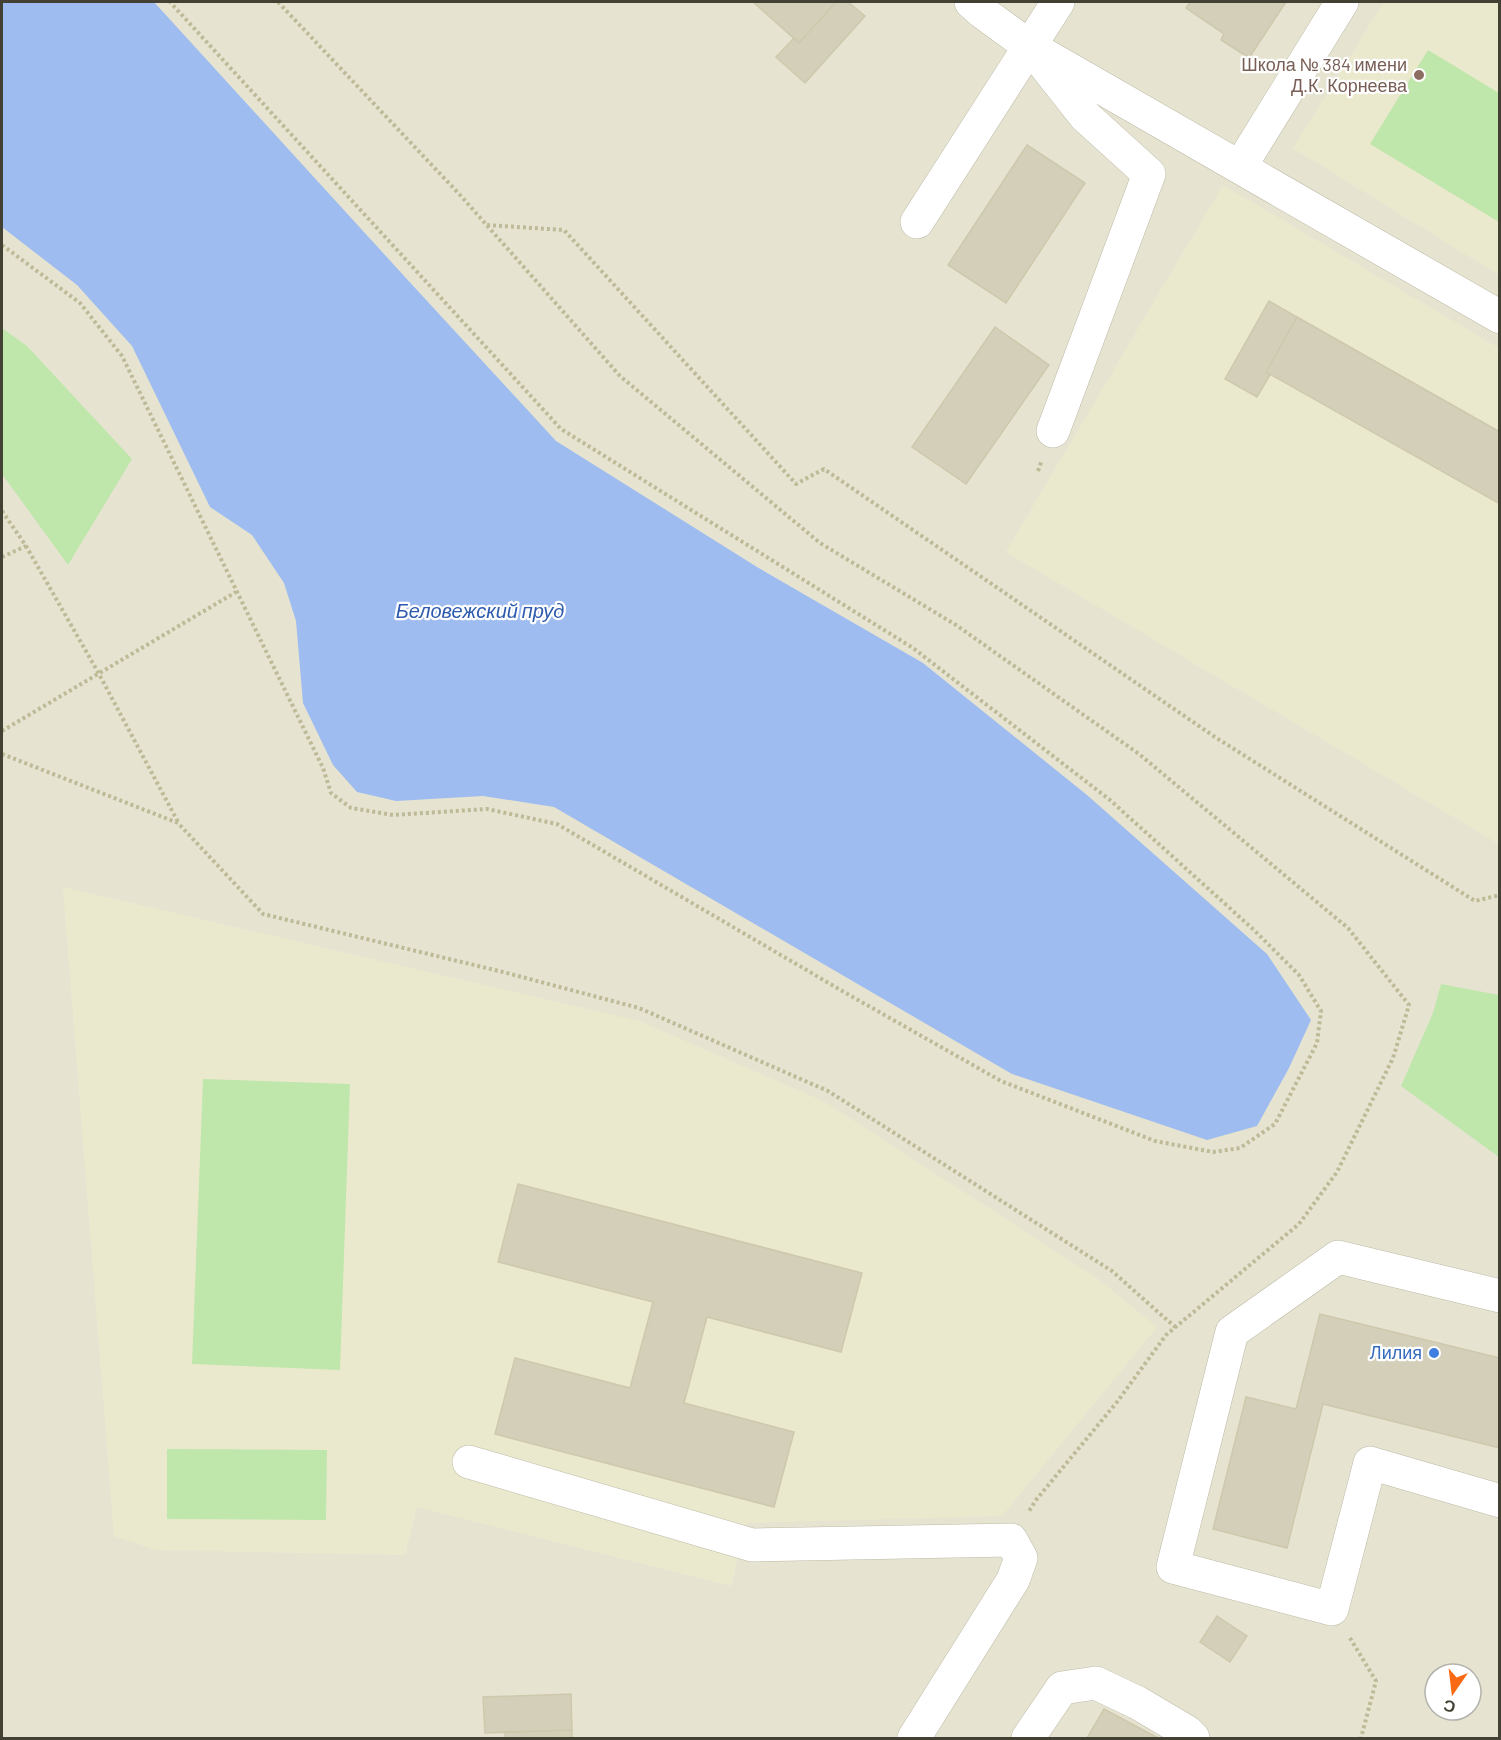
<svg xmlns="http://www.w3.org/2000/svg" width="1501" height="1740" viewBox="0 0 1501 1740" font-family="Barlow,sans-serif">
<rect width="100%" height="100%" fill="#f2f0e3"/>
<path fill="#e6e4d1" fill-rule="evenodd" d="M2 2H1499V1738H2ZM1435 1674H1471V1710H1435Z"/>
<path fill="#ebe9cd" d="M1384 2H1499V275L1293 148Z
M1223 185 1499 348V844L1006 552Z
M63 887 639 1021 823 1101 1097 1278 1157 1327 1002 1516 747 1523 731 1586 417 1507 405 1555 157 1550 114 1536Z"/>
<path fill="#bfe6ab" d="M1428 50 1499 93V222L1370 144Z
M2 328 27 346 132 459 68 565 2 474Z
M1441 984 1499 995V1157L1401 1086 1433 1013Z
M203 1079 350 1084 340 1370 192 1364Z
M167 1449 327 1450 326 1520 167 1519Z"/>
<path fill="#9ebcef" d="M2 2H154L405 277 556 441 757 567 923 663 1087 795 1267 954 1311 1020 1289 1068 1257 1126 1207 1140 1012 1074 554 807 483 796 396 801 357 792 333 765 303 703 296 621 284 583 252 535 210 507 132 346 77 285 2 227Z"/>
<path fill="#d3cfb9" stroke="#cec8ac" stroke-width="1.5" d="M753 2H836L799 43Z
M836 2H848L865 16 805 83 776 57 794 38 799 43Z
M1190 2H1286L1249 58 1221 40 1224 34 1186 8Z
M1027 145 1085 183 1006 303 948 265Z
M1269 301 1297 317 1266 372 1270 375 1257 397 1225 379Z
M1297 317 1500 432V504L1266 372Z
M995 327 1049 365 966 484 912 447Z
M518 1184 862 1273 841 1352 707 1317 684 1403 794 1432 774 1507 495 1434 515 1358 630 1388 653 1302 498 1262Z
M1320 1314 1500 1358V1448L1323 1404 1287 1548 1213 1529 1246 1397 1296 1409Z
M1217 1616 1247 1636 1230 1662 1200 1642Z
M571 1694 572 1730 485 1733 483 1697Z
M1104 1709 1158 1738H1087Z
M572 1730V1738H505V1732Z"/>
<g fill="none" stroke-linecap="round" stroke-linejoin="round">
<g stroke="#bdbaa6" stroke-width="34">
<path id="minor" d="M971 2 982 12 1029 46 1500 317
M1040 59 1085 116 1149 174 1053 431
M1240 167 1342 2
M917 222 1058 2
M1500 1296 1338 1257 1232 1332 1173 1567 1332 1609 1370 1463 1500 1501
M469 1462 752 1545 1011 1540 1021 1558 1013 1580 914 1738
M1028 1738 1062 1688 1096 1683 1138 1703 1187 1732 1193 1738"/>
</g>
<path stroke="#beb997" stroke-width="4" stroke-dasharray="3 3" stroke-linecap="butt" d="M278 2 461 196 620 376 820 543 956 625 1139 754 1348 928 1409 1005 1393 1058 1337 1172 1299 1224 1166 1335 1117 1402 1036 1500 1029 1511
M487 225 564 230 796 484 824 469 1215 737 1475 901 1500 895
M2 245 80 303 122 356 323 768 331 793 351 808 393 815 487 809 557 824 844 992 1001 1081 1155 1141 1213 1152 1240 1148 1275 1124 1317 1043 1321 1011 1299 975 1254 930 1110 800 913 648 561 429 170 2
M1038 471 1042 460
M2 511 26 546 99 674 178 822
M2 557 26 546
M2 731 236 592
M2 754 178 823 263 914 503 972 639 1008 828 1091 1112 1271 1175 1327
M1350 1638 1376 1681 1361 1738"/>
<use href="#minor" stroke="#fff" stroke-width="33"/>
</g>
<circle fill="#8d6e63" stroke="#fff" stroke-width="2" cx="1419" cy="75" r="6"/>
<circle fill="#3f7fe0" stroke="#fff" stroke-width="2" cx="1434" cy="1353" r="6"/>
<g text-anchor="middle" stroke-width="4.5" stroke-linejoin="round" paint-order="stroke">
<g font-size="18" fill="#785e54" stroke="#fff" text-anchor="end">
<text x="1407" y="71">Школа № 384 имени<tspan x="1407" dy="21">Д.К. Корнеева</tspan></text>
</g>
<g font-size="18" fill="#366cbe" stroke="#fff" text-anchor="end">
<text x="1422" y="1359">Лилия</text>
</g>
<g font-size="20" font-style="italic" fill="#2e5bae" stroke="#fff">
<text x="480" y="618">Беловежский пруд</text>
</g>
</g>
<rect width="1501" height="1740" fill="none" stroke="#434133" stroke-width="6"/>
<g transform="translate(1453 1692) rotate(194)"><circle r="28" fill="#ffffff" stroke="#b4b3ad" stroke-width="1.5"/>
<path d="M0-4.5L10 22L0 15L-10 22Z" fill="#f96913"/>
<text y="-9" font-size="16" font-weight="bold" text-anchor="middle" fill="#434133">С</text>
</g>
</svg>
